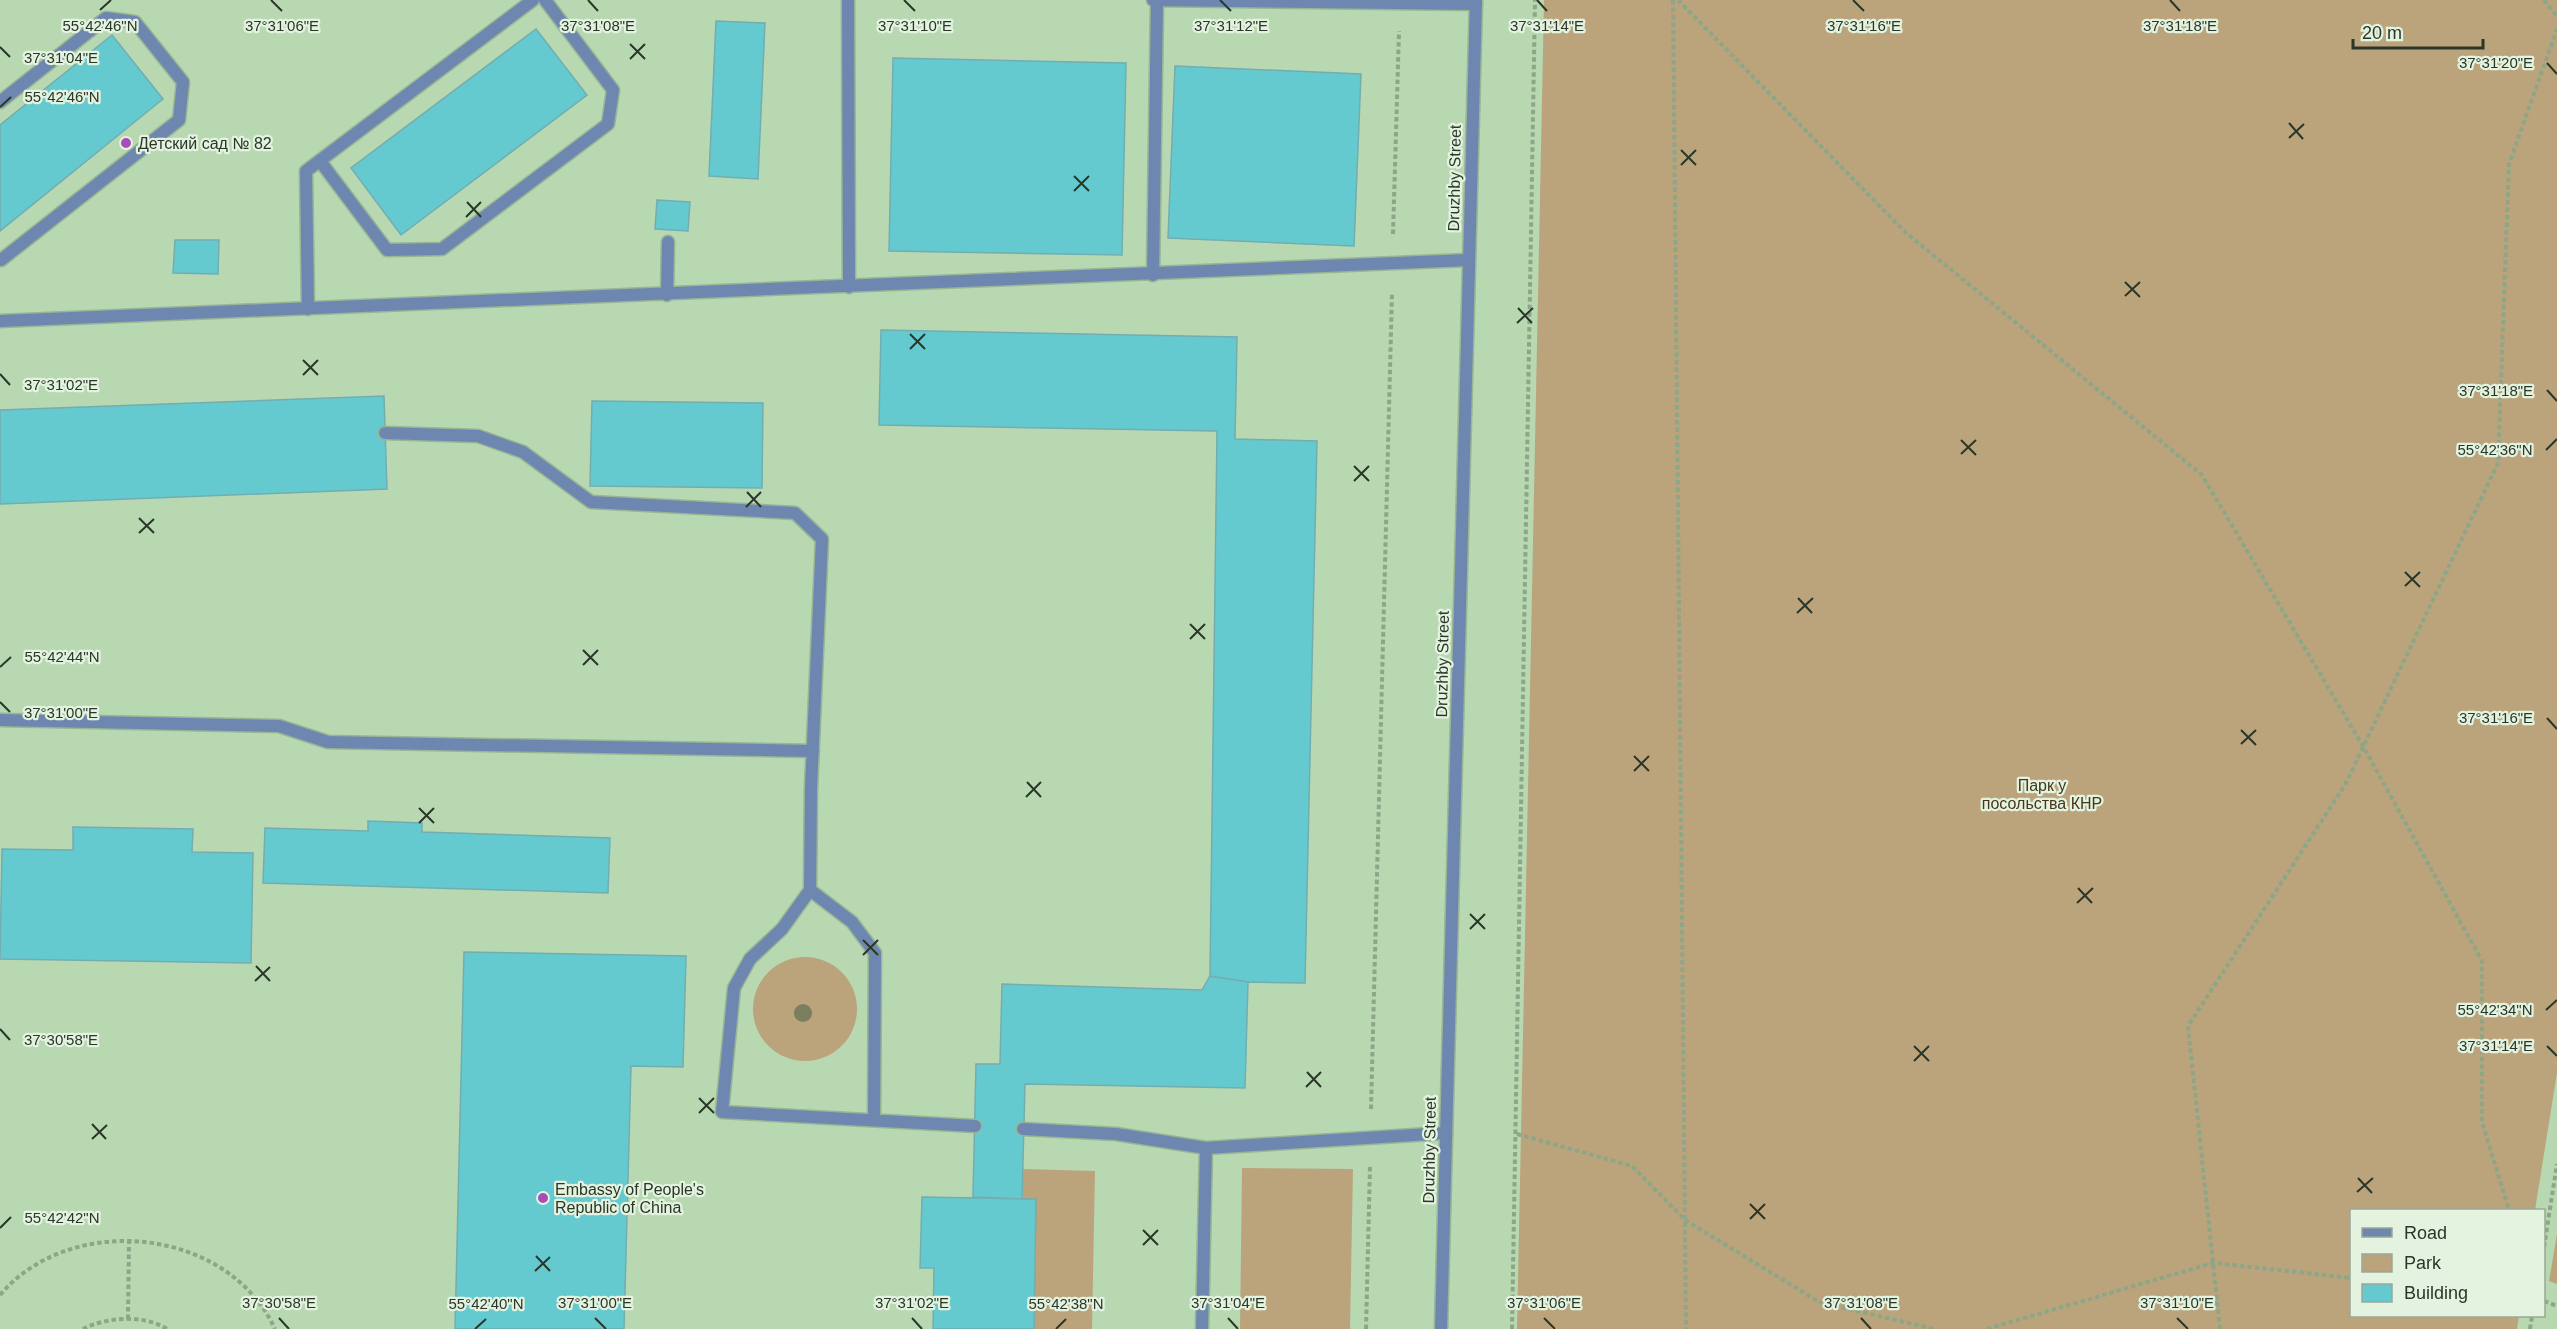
<svg xmlns="http://www.w3.org/2000/svg" width="2557" height="1329" viewBox="0 0 2557 1329" font-family="Helvetica,sans-serif">
<rect width="100%" height="100%" fill="#b8d8b2"/>
<path fill="#bba47c" d="M1544 0H2557V1073L2535 1210H2352V1316H2519L2517 1329H1517Z
M753 1009a52 52 0 1 1 104 0a52 52 0 1 1-104 0Z
M1242 1168 1353 1169 1350 1329H1240Z
M1023 1169 1095 1171 1092 1329H1034L1036 1199H1022Z
M2557 1234V1284L2549 1281Z"/>
<path fill="#65cad0" stroke="#72adb0" stroke-width="1.5" d="M716 21 765 23 758 179 709 176Z
M536 29 587 95 401 235 351 168Z
M112 35 163 99 0 231V125Z
M893 58 1126 63 1122 255 889 251Z
M1175 66 1361 74 1354 246 1168 238Z
M657 200 690 202 688 231 655 229Z
M175 240H219L218 274 173 273Z
M881 330 1237 337 1235 439 1317 441 1305 983 1248 982 1210 976 1217 431 879 425Z
M384 396 387 489 0 504V410Z
M592 401 763 403 762 488 590 486Z
M368 821 422 823V832L610 838 608 893 263 883 265 828 368 831Z
M73 827 193 829 192 852 253 853 251 963 0 959 2 849 73 850Z
M464 952 686 956 683 1067 631 1066 624 1329H455Z
M1210 976 1248 982 1245 1088 1025 1084 1022 1199 973 1197 976 1064H1000L1002 984 1202 990Z
M922 1197 1036 1199 1034 1329H933L934 1268H920Z"/>
<g fill="none" stroke-linecap="round" stroke-linejoin="round">
<g stroke="#99b594" stroke-width="15">
<path id="lane" d="M848 0 849 287
M1153 0 1476 4
M0 102 106 18 135 22 183 82 179 120 1 260
M320 161 387 250 442 249 608 124 613 90 545 0
M1153 275 1157 2
M667 295 668 242
M308 309 306 171 533 0
M0 321 1468 260
M385 433 478 436 523 452 591 502 795 513 822 539 811 788 810 890 782 929 750 959 734 988 722 1112 975 1126
M0 720 279 726 328 742 813 751
M810 890 852 922 875 953 874 1120
M1023 1129 1116 1134 1206 1148
M1202 1329 1206 1148 1446 1133"/>
</g>
<g stroke="#99b594" stroke-width="15">
<path id="street" d="M1441 1329 1476 0"/>
</g>
<path stroke="#8ca687" stroke-width="4" stroke-dasharray="4.5 3" stroke-linecap="butt" d="M1673 0 1686 1329
M1678 0 1905 232 2202 475 2363 746 2482 961V1122L2509 1210
M2544 0 2557 16
M1393 234 1399 31
M1371 1109 1392 292
M1517 1134 1632 1166 1685 1220 1819 1302 1934 1329
M2544 1247 2557 1164
M0 1295C71 1211 228 1227 275 1329
M2544 1301 2557 1306
M128 1319 129 1241
M83 1329C107 1317 143 1314 167 1329
M1366 1329 1370 1165
M1512 1329 1535 0
M1987 1329 2213 1263 2352 1278
M2220 1329 2188 1026 2345 785 2498 463 2509 164 2557 29
M2530 1329 2532 1316"/>
<use href="#lane" stroke="#6e87b1" stroke-width="12"/>
<use href="#street" stroke="#6e87b1" stroke-width="12"/>
</g>
<circle fill="#7a7f5e" cx="803" cy="1013" r="9"/>
<path fill="none" stroke="#2a3728" stroke-width="2" d="M271 0 282 11M588 0 598 11M904 0 915 11M1220 0 1231 11M1537 0 1547 11M1853 0 1864 11M2170 0 2180 11M100 10 111 0M630 44 645 59M0 47 10 57M630 59 645 44M2547 63 2557 74M0 107 11 97M2289 123 2303 139M2289 138 2304 124M1681 150 1696 165M1681 165 1696 150M1074 176 1089 191M1074 191 1089 176M467 202 481 217M466 217 481 202M2125 282 2140 297M2125 296 2140 282M1518 308 1532 323M1517 323 1533 308M910 334 925 349M910 349 925 334M303 360 318 375M0 374 10 385M303 375 318 360M2547 390 2557 401M1961 440 1976 455M2546 450 2557 439M1961 454 1976 440M1354 466 1369 481M1354 481 1369 466M747 492 761 507M746 507 761 492M139 518 154 533M139 533 154 519M2405 572 2420 587M2405 586 2420 572M1798 598 1812 613M1797 613 1813 598M1190 624 1205 639M1190 639 1205 624M583 650 598 665M583 665 598 650M0 667 11 657M0 702 10 712M2547 718 2557 729M2241 730 2256 745M2241 744 2256 730M1634 756 1649 771M1634 771 1649 756M1027 782 1041 797M1026 797 1041 782M419 808 434 823M419 823 434 808M2078 888 2092 903M2077 903 2093 888M1470 914 1485 929M1470 929 1485 914M863 940 878 955M863 955 878 940M256 966 270 981M255 981 270 967M2546 1010 2557 1000M0 1029 10 1040M1914 1046 1929 1061M2547 1046 2557 1056M1914 1061 1929 1046M1307 1072 1321 1087M1306 1087 1321 1072M699 1098 714 1113M699 1113 714 1098M92 1124 106 1139M92 1139 107 1125M2358 1178 2372 1193M2357 1192 2373 1178M1750 1204 1765 1219M1750 1219 1765 1204M0 1228 11 1217M1143 1230 1158 1245M1143 1245 1158 1230M536 1256 550 1271M535 1271 550 1257M279 1318 289 1329M595 1318 606 1329M912 1318 922 1329M1228 1318 1238 1329M1544 1318 1555 1329M1861 1318 1871 1329M2177 1318 2188 1329M475 1329 486 1319M1056 1329 1066 1319"/>
<g fill="#a64db9" stroke="#e3f3e0" stroke-width="2">
<circle cx="126" cy="143" r="6"/>
<circle cx="543" cy="1198" r="6"/>
</g>
<g text-anchor="middle" stroke-width="4.5" stroke-linejoin="round" paint-order="stroke">
<g font-size="16" fill="#2a3728" stroke="#e3f3e0" text-anchor="start">
<text x="138" y="149">Детский сад № 82</text>
<text x="555" y="1195">Embassy of People's<tspan x="555" dy="18">Republic of China</tspan></text>
</g>
<g font-size="16" fill="#2a3728" stroke="#e3f3e0">
<text transform="translate(1454 178) rotate(-89)" y="6">Druzhby Street</text>
<text transform="translate(1442 664) rotate(-89)" y="6">Druzhby Street</text>
<text transform="translate(1429 1150) rotate(-89)" y="6">Druzhby Street</text>
</g>
<g font-size="16" fill="#47371a" stroke="#e3f3e0">
<text x="2042" y="791">Парк у<tspan x="2042" dy="18">посольства КНР</tspan></text>
</g>
</g>
<g font-size="15" text-anchor="middle" fill="#2a3728" stroke="#e3f3e0" stroke-width="4.5" stroke-linejoin="round" paint-order="stroke">
<text x="100" y="31">55°42'46"N</text>
<text x="1547" y="31">37°31'14"E</text>
<text x="282" y="31">37°31'06"E</text>
<text x="598" y="31">37°31'08"E</text>
<text x="915" y="31">37°31'10"E</text>
<text x="1231" y="31">37°31'12"E</text>
<text x="1864" y="31">37°31'16"E</text>
<text x="2180" y="31">37°31'18"E</text>
<text x="61" y="63">37°31'04"E</text>
<text x="2496" y="68">37°31'20"E</text>
<text x="62" y="102">55°42'46"N</text>
<text x="61" y="390">37°31'02"E</text>
<text x="2496" y="396">37°31'18"E</text>
<text x="2495" y="455">55°42'36"N</text>
<text x="62" y="662">55°42'44"N</text>
<text x="61" y="718">37°31'00"E</text>
<text x="2496" y="723">37°31'16"E</text>
<text x="2495" y="1015">55°42'34"N</text>
<text x="61" y="1045">37°30'58"E</text>
<text x="2496" y="1051">37°31'14"E</text>
<text x="62" y="1223">55°42'42"N</text>
<text x="279" y="1308">37°30'58"E</text>
<text x="595" y="1308">37°31'00"E</text>
<text x="912" y="1308">37°31'02"E</text>
<text x="1228" y="1308">37°31'04"E</text>
<text x="1544" y="1308">37°31'06"E</text>
<text x="1861" y="1308">37°31'08"E</text>
<text x="2177" y="1308">37°31'10"E</text>
<text x="486" y="1309">55°42'40"N</text>
<text x="1066" y="1309">55°42'38"N</text>
</g>
<rect x="2350" y="1209" width="195" height="108" fill="#e3f3e0" stroke="#99a896" stroke-width="1.5"/>
<rect x="2362" y="1228" width="30" height="9" fill="#6e87b1" stroke="#99a896" stroke-width="1.5"/>
<text x="2404" y="1239" font-size="18" fill="#2a3728">Road</text>
<rect x="2362" y="1254" width="30" height="18" fill="#bba47c" stroke="#99a896" stroke-width="1.5"/>
<text x="2404" y="1269" font-size="18" fill="#2a3728">Park</text>
<rect x="2362" y="1284" width="30" height="18" fill="#65cad0" stroke="#99a896" stroke-width="1.5"/>
<text x="2404" y="1299" font-size="18" fill="#2a3728">Building</text>
<path d="M2353 39v9h130v-9" fill="none" stroke="#2a3728" stroke-width="3"/>
<text x="2362" y="39" font-size="18" fill="#2a3728" stroke="#e3f3e0" stroke-width="4.5" paint-order="stroke">20 m</text>
</svg>
